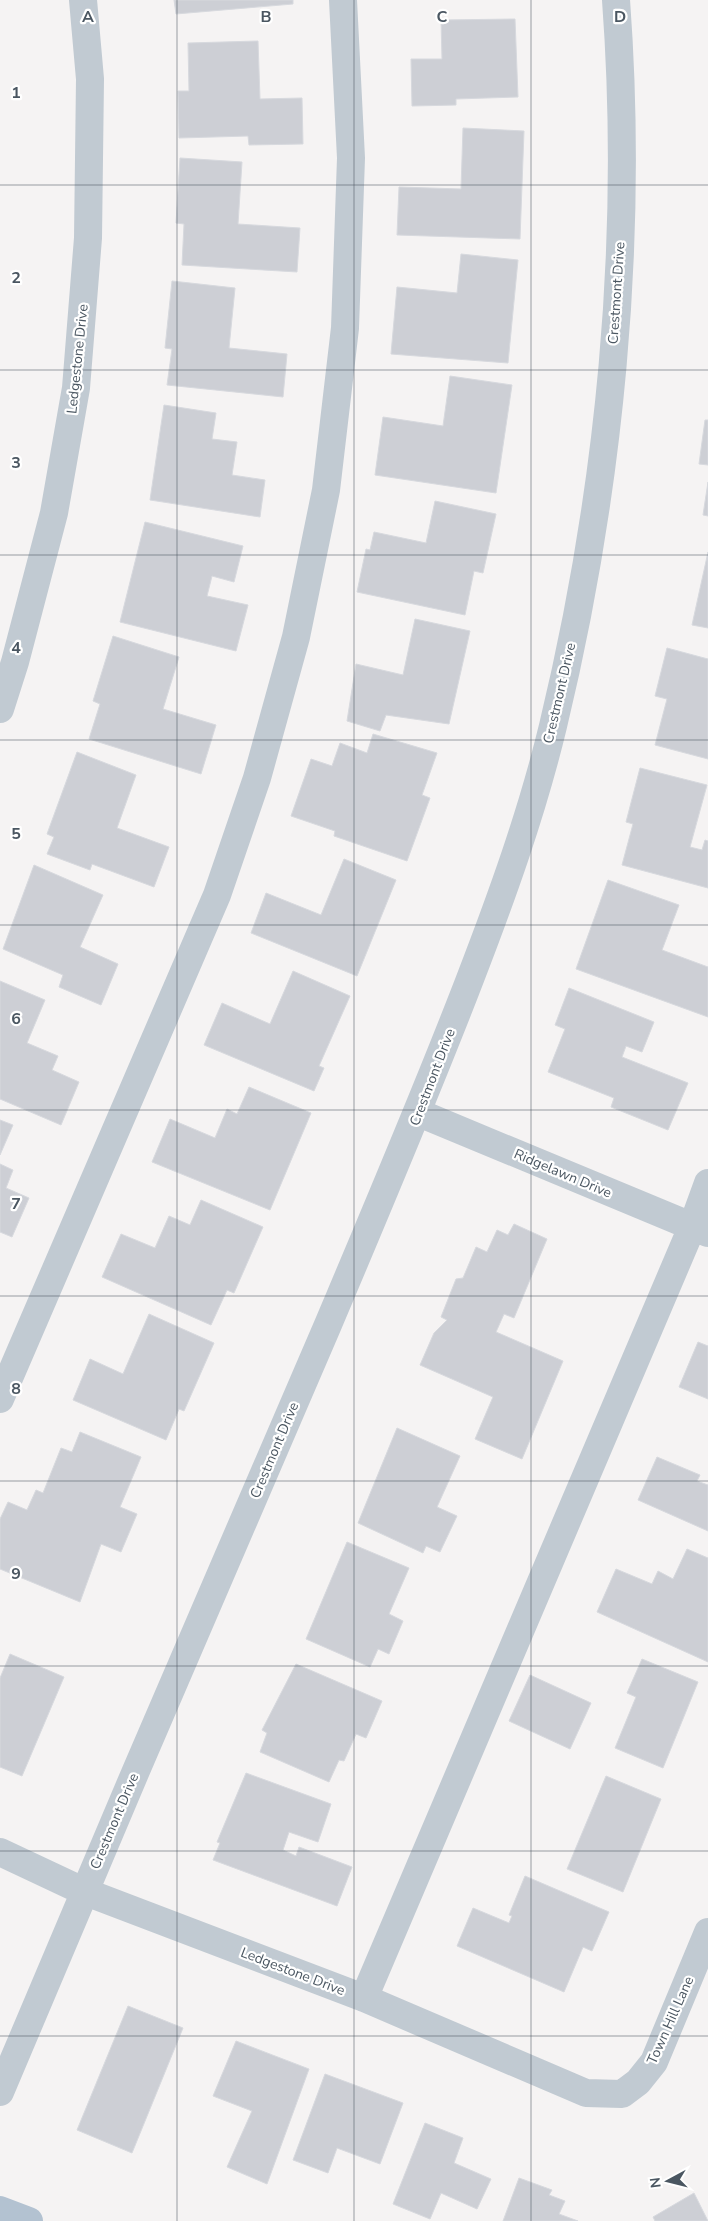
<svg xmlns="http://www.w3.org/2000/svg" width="708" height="2221" viewBox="0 0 708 2221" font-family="'Nunito Sans',sans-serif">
<rect width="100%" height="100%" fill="#f5f3f3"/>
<path fill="#cdcfd5" stroke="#d7d9de" d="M174 0H293V4L176 14Z
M515 19 518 97 456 99V105L412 106 411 59H442L441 20Z
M258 41 260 99 302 98 303 144 249 145 248 136 179 138 178 91H189L188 43Z
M463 128 524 131 520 239 397 235 399 187 461 189Z
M180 158 242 162 238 224 300 228 297 272 182 265 184 224 176 223Z
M461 254 518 260 508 363 391 354 397 287 457 293Z
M172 281 235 288 229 348 287 354 283 397 167 385 172 349 165 348Z
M450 376 512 385 496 493 375 475 383 417 443 426Z
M164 405 216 413 212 439 237 442 232 475 265 480 260 517 150 500Z
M705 420H708V465L699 464Z
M708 482V516L703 515Z
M435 501 496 514 483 573 474 571 465 615 357 592 366 549 370 550 374 532 426 543Z
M145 522 243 546 234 582 212 576 207 596 248 605 236 651 120 622Z
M708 552V628L692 625Z
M415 619 470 631 449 724 386 715 380 731 347 721 356 664 403 675Z
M113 636 179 657 163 709 216 725 201 774 89 739 100 704 93 701Z
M667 648 708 659V759L655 745 667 699 655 696Z
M373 734 437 753 422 795 430 798 407 861 334 836 335 831 291 816 311 759 332 766 340 743 367 753Z
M77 752 136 775 117 828 169 847 154 887 92 864 90 870 47 854 54 837 47 834Z
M640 768 707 785 690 847 702 850 705 840 708 841V888L622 865 633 824 626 822Z
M344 859 396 880 357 976 251 933 266 893 321 915Z
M34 865 103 895 80 947 118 964 101 1005 59 987 63 975 3 949Z
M608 880 679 905 662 950 708 967V1017L576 969Z
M293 971 350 996 319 1066 324 1068 314 1091 204 1045 222 1003 270 1024Z
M0 981 45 1000 27 1043 58 1056 52 1070 79 1082 61 1125 0 1099Z
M569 988 654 1022 642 1052 626 1046 622 1057 688 1083 668 1130 611 1107 614 1098 548 1072 565 1029 555 1025Z
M249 1087 311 1113 270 1210 152 1162 170 1119 215 1138 227 1109 237 1114Z
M0 1120 13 1125 0 1155Z
M0 1164 13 1170 6 1188 29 1198 12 1237 0 1232Z
M201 1200 263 1227 234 1293 227 1290 211 1325 102 1277 121 1234 155 1248 169 1216 190 1225Z
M514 1224 547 1239 514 1318 504 1314 496 1332 563 1361 522 1459 475 1439 493 1397 420 1365 434 1333 447 1320 441 1317 456 1279 463 1278 476 1247 487 1252 497 1230 508 1235Z
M149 1314 214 1343 184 1411 179 1409 166 1440 73 1400 90 1359 123 1374Z
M698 1342 708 1346V1399L679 1387Z
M397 1428 460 1456 437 1507 457 1516 440 1552 426 1546 423 1553 358 1523Z
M80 1432 141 1457 120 1507 137 1514 121 1552 101 1544 80 1602 0 1569V1519L8 1502 27 1510 36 1490 43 1493 61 1448 72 1452Z
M657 1457 700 1475 697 1481 708 1485V1531L638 1500Z
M347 1542 409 1568 389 1614 403 1621 389 1654 378 1649 370 1667 306 1639Z
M687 1549 708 1558V1662L597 1612 616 1569 652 1584 658 1571 673 1579Z
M10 1654 64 1677 22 1776 0 1767V1678Z
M642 1659 698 1682 663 1768 615 1748 636 1697 627 1693Z
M296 1664 382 1701 366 1738 356 1734 344 1761 339 1760 329 1782 260 1752 267 1733 262 1730Z
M530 1675 591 1703 570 1749 509 1721Z
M246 1773 331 1804 318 1842 289 1832 283 1850 296 1856 299 1847 352 1867 337 1906 213 1860 220 1843 217 1842Z
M606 1776 661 1799 623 1892 567 1869Z
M525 1876 609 1912 592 1951 583 1947 564 1992 457 1946 473 1908 509 1923 512 1916 509 1915Z
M128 2006 183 2028 132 2153 77 2130Z
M236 2041 309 2069 267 2184 227 2167 252 2111 213 2096Z
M325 2074 403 2103 380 2164 337 2148 328 2173 293 2160Z
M425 2123 463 2138 454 2163 491 2179 477 2209 441 2193 430 2219 393 2204Z
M519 2178 552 2190 549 2195 565 2201 559 2214 578 2221H503Z
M694 2193 708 2221H655L653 2217Z"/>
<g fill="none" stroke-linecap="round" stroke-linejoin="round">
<path stroke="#c1cad2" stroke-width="28" d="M0 709 15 662 54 513 76 388 88 238 90 79 83 0
M419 1113 708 1233
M0 1399 217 895 257 778 296 637 326 490 345 328 351 158 343 0
M0 1852 83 1891 364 1998 586 2093 622 2094 638 2082 654 2062 708 1932
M364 1998 692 1227 708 1183
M0 2092C107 1836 217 1582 327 1327 376 1211 425 1096 470 979 502 896 532 813 553 726 610 490 634 242 616 0"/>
<path stroke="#b3c2d1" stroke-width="28" d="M0 2210 29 2221"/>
</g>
<path fill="none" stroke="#4a5661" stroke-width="1" stroke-opacity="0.55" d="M177 0V2221M354 0V2221M531 0V2221M0 185H708M0 370H708M0 555H708M0 740H708M0 925H708M0 1110H708M0 1296H708M0 1481H708M0 1666H708M0 1851H708M0 2036H708"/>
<g text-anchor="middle" stroke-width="4.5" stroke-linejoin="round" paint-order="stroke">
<g font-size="14" fill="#4a5661" stroke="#fff">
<text transform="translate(616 293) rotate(-86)" y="5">Crestmont Drive</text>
<text transform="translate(77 359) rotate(-84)" y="5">Ledgestone Drive</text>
<text transform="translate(559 693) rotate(-77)" y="5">Crestmont Drive</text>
<text transform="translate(432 1077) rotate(-69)" y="5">Crestmont Drive</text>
<text transform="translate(563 1173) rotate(23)" y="5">Ridgelawn Drive</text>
<text transform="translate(274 1450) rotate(-67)" y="5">Crestmont Drive</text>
<text transform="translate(114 1821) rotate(-67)" y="5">Crestmont Drive</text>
<text transform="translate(293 1971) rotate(21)" y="5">Ledgestone Drive</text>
<text transform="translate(670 2020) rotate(-66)" y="5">Town Hill Lane</text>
</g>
</g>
<g font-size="16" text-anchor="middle" font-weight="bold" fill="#4a5661" stroke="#fff" stroke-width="4.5" stroke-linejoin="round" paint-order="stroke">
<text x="88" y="22">A</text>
<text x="266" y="22">B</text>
<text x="442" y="22">C</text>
<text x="620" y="22">D</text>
<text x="16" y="98">1</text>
<text x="16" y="283">2</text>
<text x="16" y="468">3</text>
<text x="16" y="653">4</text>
<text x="16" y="839">5</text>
<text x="16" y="1024">6</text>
<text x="16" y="1209">7</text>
<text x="16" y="1394">8</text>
<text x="16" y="1579">9</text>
</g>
<g transform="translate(668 2181) rotate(263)" stroke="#ffffff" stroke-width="4" paint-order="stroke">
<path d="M0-4L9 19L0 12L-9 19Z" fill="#4a5661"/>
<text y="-8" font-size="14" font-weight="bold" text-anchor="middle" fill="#4a5661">N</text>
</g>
</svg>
